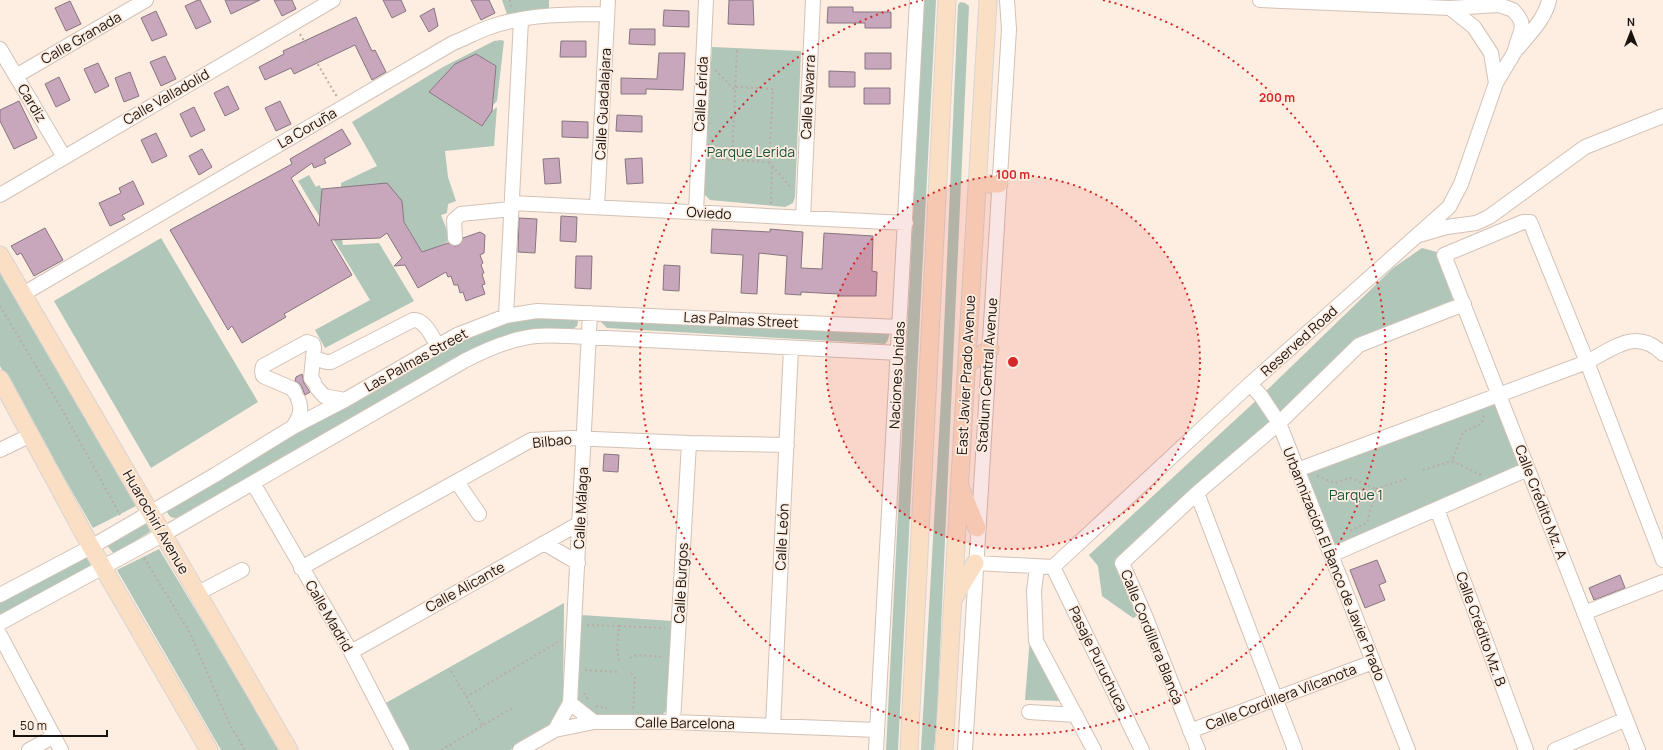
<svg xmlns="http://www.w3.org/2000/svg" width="1663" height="750" viewBox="0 0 1663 750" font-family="Manrope,sans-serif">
<rect width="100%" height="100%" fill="#feede1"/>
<path fill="#afc6b9" d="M502 0H549V9L508 17Z
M924 0H936L898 750H886Z
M960 2 965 3 969 6 937 718 934 750H921L941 399 958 5Z
M501 40 504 41 497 101 493 105 496 66 476 54 455 64 429 92 481 126 492 111 497 107 494 146 445 151 448 177 456 201 448 204 447 213 441 215 451 240 423 254 404 221 402 201 341 188V183L377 166 352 122 443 67 494 41Z
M712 47 801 51 795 197 793 203 785 207 710 200 705 195 703 190Z
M309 175 316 187 319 185 322 189 321 196 325 197 341 232 343 245 379 243 414 301 325 348 315 330 370 300 298 181Z
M161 238 258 402 151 468 54 301Z
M1422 248 1444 254 1463 304 1359 345 1124 563 1143 613 1133 618 1102 596 1098 566 1089 555 1261 396 1393 268Z
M0 265 138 505 93 528 0 366Z
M544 317H576L578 322 577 326 573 329 536 332 494 340 471 349 176 518C170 518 168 515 166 509L430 356 490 327 525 319Z
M601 319 889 332C889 337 889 340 885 344L607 328 601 322Z
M1499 395 1528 469 1331 555 1297 470Z
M150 518 156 528 114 554 106 544Z
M159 549 280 750H221L117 570Z
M87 557 94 564 0 617V603Z
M564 603 563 706 558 717 549 726 532 738 510 750H409L384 704Z
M581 615 673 621 670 707 660 717 596 718 578 701Z
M1030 637 1061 701 1025 700Z"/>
<path fill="#c8a6bc" stroke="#867680" d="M198 0H200L211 22 196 29 185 6Z
M225 0H260L231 14Z
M274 0H292L296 9 282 16Z
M383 0H401L406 11 392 18Z
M471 0H489L495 13 481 20Z
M729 0H753L754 25 728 24Z
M70 1 81 24 66 31 55 8Z
M828 7H853V12H891V28H865V23H827Z
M434 8 438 26 429 32 420 16Z
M664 10 689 11V27L663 26Z
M156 11 167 35 152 41 141 18Z
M356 17 372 51 375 50 386 72 372 80 355 45 294 74 291 68 265 80 259 67 284 54 283 51Z
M630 29H655V45L629 44Z
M561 41H586V57H560Z
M659 53H685L683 90 646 89V94H621V78L657 79Z
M865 53H891V69H865Z
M476 54 496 66 492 111 482 126 429 92 455 64Z
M165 56 176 79 161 86 150 62Z
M98 63 109 86 95 93 84 69Z
M829 71 855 72V87H829Z
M130 72 139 96 124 102 115 78Z
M59 77 70 100 56 107 45 84Z
M228 86 239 109 225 116 214 93Z
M864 88H890V104H864Z
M19 101 37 138 14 149 0 121V110Z
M280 101 291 124 276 131 265 108Z
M194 107 205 130 191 137 180 114Z
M617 115 642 116V132L616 131Z
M562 121 588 122V138L562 137Z
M342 129 351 144 324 159 326 163 314 168 312 163 291 178 319 226 322 189 387 183 402 201 404 222 422 252 448 243 455 246 459 245 463 238 480 232 485 235 484 253 480 255 483 263 481 265 484 273 482 274 485 284 482 285 485 294 466 301 463 292 460 293 458 285H454L451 276 448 277 446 272 418 288 405 265 394 266 402 258 387 233 380 238 331 240 352 275 284 314 286 317 242 343 232 326 228 330 170 230 292 164 290 159Z
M156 133 167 156 152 163 141 140Z
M202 149 212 167 199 175 189 156Z
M559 158 561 183 545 184 543 159Z
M642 158 643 183 627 184 625 159Z
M133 181 144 204 122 215 125 219 110 226 99 203 121 193 119 188Z
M561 216 577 217 576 242 560 241Z
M519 218 537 219 535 253 518 252Z
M45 228 63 260 34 276 21 253 17 255 11 246Z
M712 229 770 232V229L803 232 801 268 822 269 824 233 873 236 872 271 877 272 876 296H839V294L801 292V295L785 294 787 256 759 253 757 294 741 293 743 255 711 253Z
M576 256H592L591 289 575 288Z
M664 265 680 266 679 291 663 290Z
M302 374 304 383 310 392 305 395 301 385 295 381 296 377Z
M604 454 619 455 618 472 603 471Z
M1377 560 1386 582 1379 585 1385 600 1365 608 1350 570Z
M1620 575 1625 588 1594 600 1589 588Z"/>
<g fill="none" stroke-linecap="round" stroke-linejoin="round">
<g stroke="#d2c2b6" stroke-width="16">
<path id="minor" d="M1450 8 1474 27 1491 53 1496 83
M1518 48C1530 33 1545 19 1549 0
M0 49 64 157
M16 76 146 0
M0 195 333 0
M512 203 906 223
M597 207 608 0
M696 212 706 0
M803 218 813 0
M1419 235 1447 227 1476 223 1489 217 1585 147 1663 116
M455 238 454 220 461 214 511 209
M23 294 453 43C466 38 478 31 490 27 527 14 569 14 607 14
M506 316 521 20
M313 358 327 362H331L413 320C425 319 432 337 438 346
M1250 384 1261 396 1279 423 1408 750
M317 388 324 396 345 400
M295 393 293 389 263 376 262 371 263 366 307 342 313 344 314 348 311 378 314 382
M293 427C299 418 303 410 298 399
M0 450 31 435
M1297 470 1587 362C1614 348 1637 327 1663 354
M457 482 479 514
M253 483 351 652 402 750
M1197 493 1295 750
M1437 509 1526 750
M544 543 578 563
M1331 555 1528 469
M975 563 1053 567 1250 384 1449 207 1461 184 1496 83 1514 53 1522 28 1521 21 1518 16 1513 10 1499 5 1450 8 1260 0
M1037 567 1034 591 1036 641 1094 750
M1053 567 1142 750
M301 568 531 440 571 438 689 443 787 445
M198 593 242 570
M0 595 91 547 215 475 293 427 345 400 457 335 506 316 537 311 900 327
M1584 613 1663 582
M0 623 164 534 464 361C487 349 512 338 537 336 548 335 558 336 568 336L899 353
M0 635 61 750
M351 652 580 523
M570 703 594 722H673L877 730
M1029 712 1076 715
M673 722 689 443
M773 726 791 348
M555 730 594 722
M1190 731 1373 662
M29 750 54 736
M520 750 555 730 570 703 590 313
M876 750 917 0
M965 750C978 509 994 269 1009 29L1007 0
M1198 750 1144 613 1122 563 1197 493 1279 423 1359 345 1464 304
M1555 750 1626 719
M1638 750 1444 255 1523 222H1530L1587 362 1663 560"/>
</g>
<g stroke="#d6d5d4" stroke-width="19">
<path id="major" d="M977 184H999
M0 255 289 750
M967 364 990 349
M0 379 91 547 209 750
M961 489 977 528
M954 598 975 563
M909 750 947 0
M944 750 988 0"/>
</g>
<path stroke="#b9aca2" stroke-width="2" stroke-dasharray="2 3" stroke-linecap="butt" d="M510 0 511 9
M300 34 337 97
M715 70 736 91
M736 87 773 89 769 162 732 160 737 49
M712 158 732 160
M769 162 792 189
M771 204 772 167
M0 306 63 411 120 515
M1423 470 1452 461
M1481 475 1452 461 1463 432 1481 424 1485 413
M1317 476 1335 483 1351 478 1376 489 1367 523 1351 530 1350 532
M1376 489 1408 478
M144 558 190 633 230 725 245 750
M587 625 619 626 617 649 619 660
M619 626 665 628
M630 658 637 655 664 657
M585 670 619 672
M451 671 483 726
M631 673 635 678 633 710
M584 693 589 701
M466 697 561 640
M596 706 607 708
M441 750 514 707"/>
<use href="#minor" stroke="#fff" stroke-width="14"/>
<use href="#major" stroke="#fbdfc4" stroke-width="17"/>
</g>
<circle cx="1013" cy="362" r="187" fill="#d62828" fill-opacity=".12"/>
<g fill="none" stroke="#d62828" stroke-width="2" stroke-dasharray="2 4">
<circle cx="1013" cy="362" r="187"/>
<path d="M1103 0A373 373 0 1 1 923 0"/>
</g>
<g text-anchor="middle" stroke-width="3.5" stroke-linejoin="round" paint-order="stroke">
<g font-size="14" fill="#19130f" stroke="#feede1">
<text transform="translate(81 38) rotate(-30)" y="5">Calle Granada</text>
<text transform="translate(701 94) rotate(-87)" y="5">Calle Lérida</text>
<text transform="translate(166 97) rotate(-30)" y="5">Calle Valladolid</text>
<text transform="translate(808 97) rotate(-87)" y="5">Calle Navarra</text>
<text transform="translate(32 103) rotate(59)" y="5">Cardiz</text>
<text transform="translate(603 104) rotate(-87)" y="5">Calle Guadalajara</text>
<text transform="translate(307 128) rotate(-30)" y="5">La Coruña</text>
<text transform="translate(709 213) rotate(3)" y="5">Oviedo</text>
<text transform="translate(741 320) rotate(3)" y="5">Las Palmas Street</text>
<text transform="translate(1299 341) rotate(-42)" y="5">Reserved Road</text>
<text transform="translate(416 360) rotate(-29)" y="5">Las Palmas Street</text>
<text transform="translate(897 375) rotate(-87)" y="5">Naciones Unidas</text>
<text transform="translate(966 375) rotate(-87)" y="5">East Javier Prado Avenue</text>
<text transform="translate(987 375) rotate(-86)" y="5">Stadium Central Avenue</text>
<text transform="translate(552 441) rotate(-6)" y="5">Bilbao</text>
<text transform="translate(1541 502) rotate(69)" y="5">Calle Crédito Mz. A</text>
<text transform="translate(581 508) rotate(-87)" y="5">Calle Málaga</text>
<text transform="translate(156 522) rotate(60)" y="5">Huarochirí Avenue</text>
<text transform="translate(782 537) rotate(-87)" y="5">Calle León</text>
<text transform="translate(1334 564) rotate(68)" y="5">Urbannización El Banco de Javier Prado</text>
<text transform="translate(681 583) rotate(-87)" y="5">Calle Burgos</text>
<text transform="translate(465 587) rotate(-29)" y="5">Calle Alicante</text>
<text transform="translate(329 616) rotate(60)" y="5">Calle Madrid</text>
<text transform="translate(1481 629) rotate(70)" y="5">Calle Crédito Mz. B</text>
<text transform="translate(1152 637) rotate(68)" y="5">Calle Cordillera Blanca</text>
<text transform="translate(1098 659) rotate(64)" y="5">Pasaje Puruchuca</text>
<text transform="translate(1281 697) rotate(-21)" y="5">Calle Cordillera Vilcanota</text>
<text transform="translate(685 723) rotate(1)" y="5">Calle Barcelona</text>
</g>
<g font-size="14" fill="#17553a" stroke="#feede1">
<text x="751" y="157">Parque Lerida</text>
<text x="1356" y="500">Parque 1</text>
</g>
</g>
<circle cx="1013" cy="362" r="6" fill="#d62828" stroke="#feede1" stroke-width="2"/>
<g font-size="12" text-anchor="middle" font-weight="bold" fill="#d62828" stroke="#feede1" stroke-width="3.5" stroke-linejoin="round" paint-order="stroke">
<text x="1277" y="102">200 m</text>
<text x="1013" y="179">100 m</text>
</g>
<g transform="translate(1631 32)" stroke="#feede1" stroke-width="3" paint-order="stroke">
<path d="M0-3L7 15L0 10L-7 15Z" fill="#19130f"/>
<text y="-6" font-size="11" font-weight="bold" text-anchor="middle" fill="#19130f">N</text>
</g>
<path d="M14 730v6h93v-6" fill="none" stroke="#19130f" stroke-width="2"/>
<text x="20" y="730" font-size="12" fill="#19130f" stroke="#feede1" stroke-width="3" paint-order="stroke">50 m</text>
</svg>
